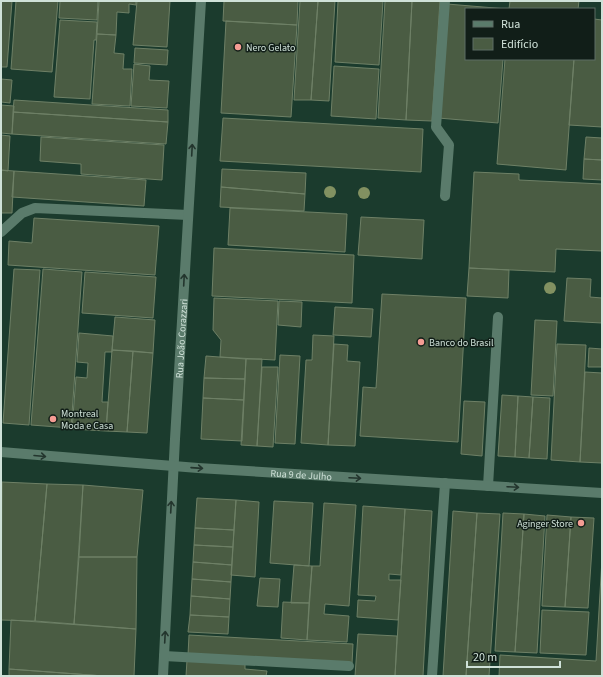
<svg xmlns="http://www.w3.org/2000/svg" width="603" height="677" viewBox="0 0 603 677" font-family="'Source Sans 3',sans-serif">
<rect width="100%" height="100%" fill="#1b3b2d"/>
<path fill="#4a5c43" stroke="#6e8066" d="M1 1H12L7 67H1Z
M16 1H58L52 72 11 69Z
M60 1H98L97 20 59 18Z
M99 1H136V5L129 4V13L117 12 116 35 97 34Z
M137 1H170L167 47 133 45Z
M224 1H298L297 25 223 21Z
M300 1H318L311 100H294Z
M318 1H335L329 101 311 100Z
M338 1H383L379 65 335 62Z
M385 1H412L406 120 378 118Z
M412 1H440L432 121 406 120Z
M510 1H579L578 9H509Z
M447 4 507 9H466V59H503L498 123 438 118Z
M594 19 602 20V127L569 125 574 59H594Z
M60 20 97 22 96 40H94L90 99 54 97Z
M226 21 297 25 291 117 221 113Z
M97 34 116 35 114 53 124 54 123 69H132L130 106 92 104Z
M135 48 168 50 167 65 134 63Z
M505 59H574L566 170 497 164Z
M134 64 150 66 149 80 169 81 167 108 131 106Z
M334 66 379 69 376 119 331 116Z
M1 79 12 80 10 103 1 102Z
M14 100 168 110V122L13 112Z
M1 105 14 106 12 134 1 133Z
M13 112 168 122 166 144 12 134Z
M223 118 423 129 421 172 220 161Z
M1 135 10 136 8 171 1 170Z
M41 137 164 145 162 180 81 174V164L40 161Z
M586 137 602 138V160L584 159Z
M584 159 602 160V180L583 179Z
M222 169 306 173 305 194 221 187Z
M1 170 14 171 12 213H1Z
M14 171 146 180 144 206 12 197Z
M474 172 519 174V180L602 184V251L556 249 555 272 469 268Z
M221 187 305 194 304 211 220 207Z
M230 208 347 214 345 252 228 245Z
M361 217 424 220 422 259 358 255Z
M34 218 159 226 155 275 8 265 9 241 32 243Z
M214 248 354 255 352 303 212 296Z
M469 268 509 270 508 298 467 296Z
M14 269 40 270 29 425 3 423Z
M43 269 82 272 71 428 31 425Z
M85 272 156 277 153 318 82 313Z
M567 278 591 279 590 297 602 298V323L564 321Z
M382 294 466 298 458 442 360 436 363 387 376 388Z
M214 298 278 301 275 360 220 357 221 340 213 330Z
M279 301 302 302 301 327 278 325Z
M335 307 373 309 371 337 333 335Z
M115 317 155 320 153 353 112 350Z
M535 320 557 321 553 396 531 395Z
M79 333 113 336 112 352H105L102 402H108L106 431 72 429 76 377 87 378 88 363 77 362Z
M313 335 334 336 328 445 301 443 306 360H312Z
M334 344 348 345 347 361 360 362 355 446 328 445Z
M557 344 586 345 580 462 551 460Z
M589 348 602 349V367H588Z
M112 350 133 351 127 432 106 431Z
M133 351 153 353 147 433 127 432Z
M280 355 300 356 295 444 275 443Z
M206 356 246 359 245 379 204 378Z
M246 359H262L257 446 241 445Z
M262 367H278L273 447 257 446Z
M585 372 602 373V463L580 462Z
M204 378 245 379 244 400 203 398Z
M502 395 518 396 515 457 498 456Z
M518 396 533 397 529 458 515 457Z
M533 397 550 398 547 459 529 458Z
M203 398 244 400 242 441 201 439Z
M464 401 485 402 482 456 461 454Z
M2 482 47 484 35 621 1 620Z
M47 484 83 485 74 624 35 621Z
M83 485 143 490 137 557H79Z
M197 498 236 500 234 530 195 528Z
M236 500 259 502 255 577 231 575Z
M274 501 313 503 309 566 270 563Z
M324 503 356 505 349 606 325 604 324 614 349 616 347 642 307 640 312 566H320Z
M363 506 405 509 401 575 389 574V580H401L398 620 357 617 358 600 375 601 376 596 358 595Z
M405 509 432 511 423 676H395Z
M453 511 477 513 466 676H443Z
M477 513 500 514 489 676H466Z
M503 513 524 514 515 652 495 651Z
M524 514 545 516 537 653 515 652Z
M547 515 571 517 565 607 542 606Z
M571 517 594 518 588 608 565 607Z
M195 528 234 530 233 547 194 545Z
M194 545 233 547 232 565 193 562Z
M79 557H137L136 629 74 624Z
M602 559V676H499L500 655 596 661Z
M193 562 232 565 231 582 192 579Z
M294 565 312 566 309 603H291Z
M260 578 280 579 278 607 257 606Z
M192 579 231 582 230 599 191 596Z
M191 596 230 599 229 617 190 615Z
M283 602 309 603 307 640 281 638Z
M542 610 589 612 586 655 540 653Z
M190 615 229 617 228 634 188 632Z
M11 620 136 629 134 676H104L9 669Z
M358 634 397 636 395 676H355Z
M189 635 353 644 352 664 188 655Z
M187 660 245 663V669L267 671 266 676H186Z
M9 669 104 676H9Z"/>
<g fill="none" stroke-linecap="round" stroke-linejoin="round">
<path stroke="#5a7b6b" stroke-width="10" d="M445 196 449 145 436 127 445 1
M1 232 22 213 35 208 188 215
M488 486 498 317
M164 656 349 666
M432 676 445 483"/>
<path stroke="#5a7b6b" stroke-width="10" id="s1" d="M163 676 175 439 201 1"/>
<path stroke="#5a7b6b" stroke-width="10" id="s2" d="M1 452 198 468 602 493"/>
</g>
<g fill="#829161">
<circle cx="330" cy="192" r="6"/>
<circle cx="364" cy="193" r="6"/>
<circle cx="550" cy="288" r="6"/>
</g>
<defs><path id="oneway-shaft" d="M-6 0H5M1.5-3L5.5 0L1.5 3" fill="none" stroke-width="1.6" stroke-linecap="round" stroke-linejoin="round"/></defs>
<g stroke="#23352d">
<use href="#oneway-shaft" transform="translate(192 150) rotate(-87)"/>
<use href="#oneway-shaft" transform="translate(184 280) rotate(-87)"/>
<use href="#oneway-shaft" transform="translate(40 456) rotate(5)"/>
<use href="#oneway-shaft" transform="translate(197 468) rotate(4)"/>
<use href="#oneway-shaft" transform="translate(355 478) rotate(3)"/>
<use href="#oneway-shaft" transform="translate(513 487) rotate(3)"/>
<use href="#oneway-shaft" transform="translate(171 507) rotate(-87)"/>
<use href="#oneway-shaft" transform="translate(165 637) rotate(-87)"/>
</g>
<g fill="#f59c93" stroke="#111e18" stroke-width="1.5">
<circle cx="238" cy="47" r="4"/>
<circle cx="421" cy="342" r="4"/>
<circle cx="53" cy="419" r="4"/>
<circle cx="581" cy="523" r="4"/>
</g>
<g text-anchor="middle" stroke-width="3" stroke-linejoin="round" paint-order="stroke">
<g font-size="10" fill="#cfe1d8" stroke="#111e18" text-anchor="start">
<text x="246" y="51">Nero Gelato</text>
<text x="429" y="346">Banco do Brasil</text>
<text x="61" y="417">Montreal<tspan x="61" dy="12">Moda e Casa</tspan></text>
<text x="573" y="527" text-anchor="end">Aginger Store</text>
</g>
<g font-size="10" fill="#cfe1d8" stroke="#111e18">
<text dy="4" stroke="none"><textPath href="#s1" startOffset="338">Rua João Corazzari</textPath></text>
<text dy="4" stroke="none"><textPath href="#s2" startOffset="301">Rua 9 de Julho</textPath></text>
</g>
</g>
<rect width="603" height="677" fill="none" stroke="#cfe1d8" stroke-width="4"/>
<rect x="465" y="8" width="130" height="52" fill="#111e18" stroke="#5d6c65"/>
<rect x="473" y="21" width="20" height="6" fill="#5a7b6b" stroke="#5d6c65"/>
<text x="501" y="28" font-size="12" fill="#cfe1d8">Rua</text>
<rect x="473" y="38" width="20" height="12" fill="#4a5c43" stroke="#5d6c65"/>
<text x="501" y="48" font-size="12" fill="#cfe1d8">Edifício</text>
<path d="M467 661v6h93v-6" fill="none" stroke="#cfe1d8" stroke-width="2"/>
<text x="473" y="661" font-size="12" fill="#cfe1d8" stroke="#111e18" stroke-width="3" paint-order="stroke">20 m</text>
</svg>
